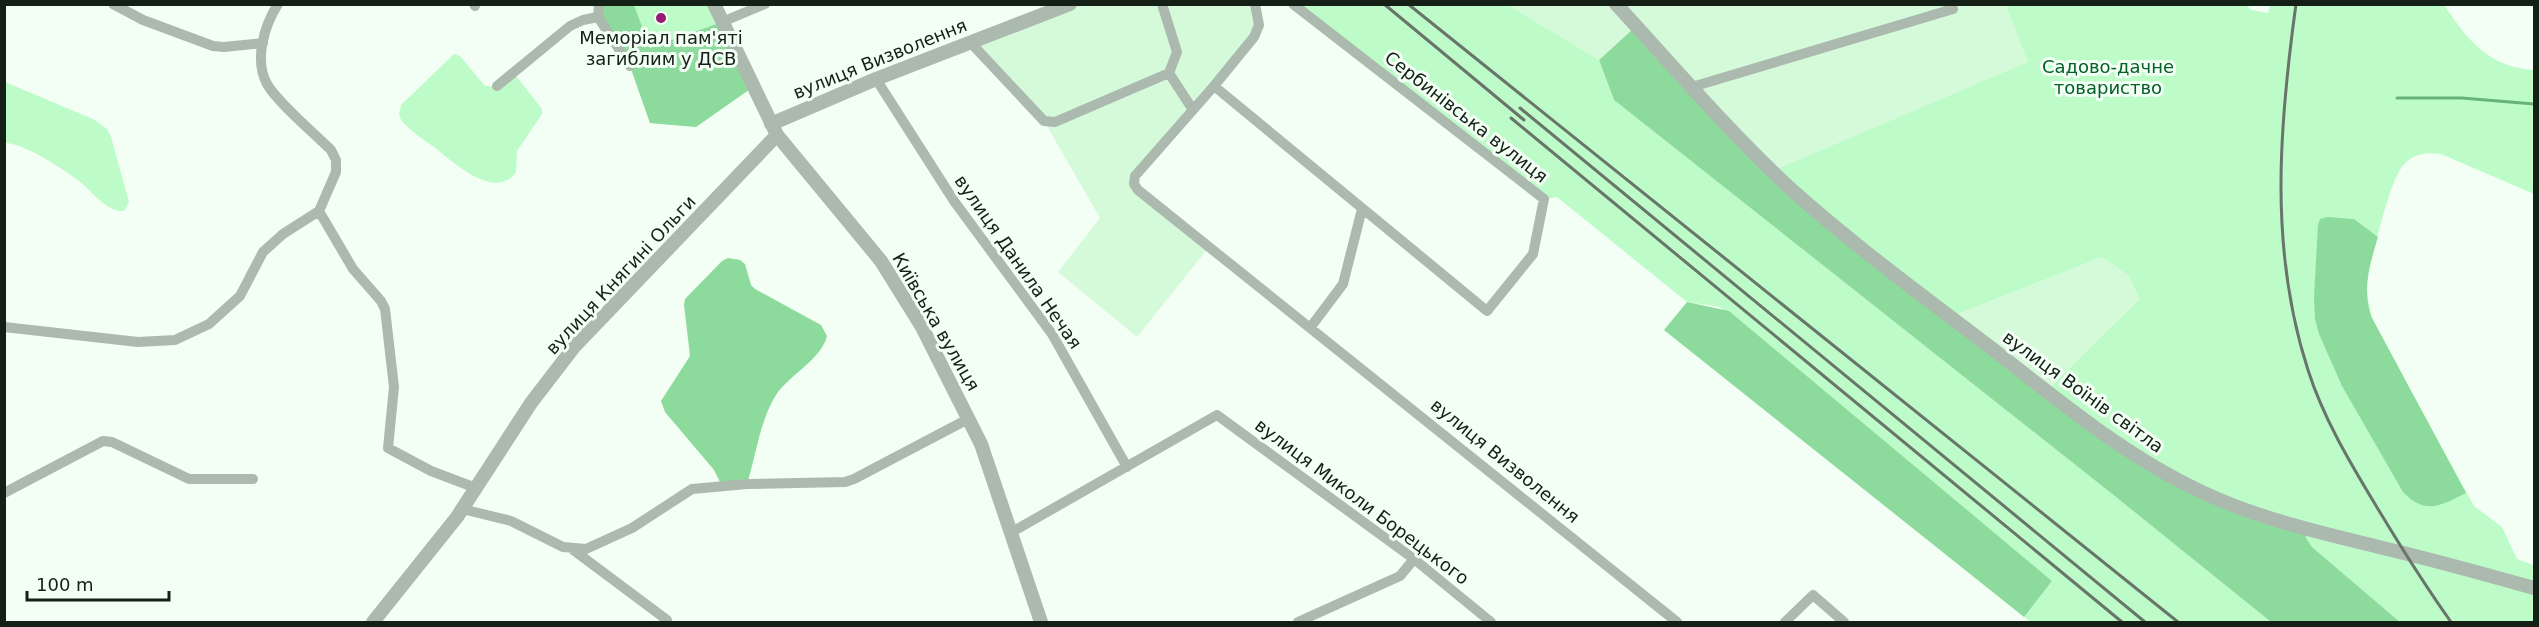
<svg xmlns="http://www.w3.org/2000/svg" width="2539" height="627" viewBox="0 0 2539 627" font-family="'DejaVu Sans',sans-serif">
<rect width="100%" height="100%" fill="#f3fff5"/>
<path fill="#d5fada" d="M1070 5H1255L1259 25 1134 184 1209 247 1137 337 1058 272 1100 218 1044 121 970 42Z
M1508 5H2006L2029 62 1772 171 1635 26 1599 60Z
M2102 257 2128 275 2140 298 2138 304 2045 391 1950 317Z"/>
<path fill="#bdfbc8" d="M2246 4 2251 10 2268 13 2270 5H2444C2468 40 2488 67 2534 70V194L2441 154C2428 152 2415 153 2405 163 2389 179 2375 250 2367 275 2366 294 2369 309 2375 326L2474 506 2502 527 2517 559 2534 565V622H2400L2312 547 2306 538 2202 493 2046 391 2140 299 2128 275 2102 257 1950 317 1772 171 2028 62 2006 5Z
M599 5H714L753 87 696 127 650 123 630 66Z
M1293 5H1508L1599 60 1614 100 2116 497 2271 622H2031L2024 617 2052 581 1720 307 1687 302 1557 197 1544 199Z
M454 54 460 56 485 86H497L513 72 542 109V114L517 151 516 172C495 202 452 161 434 147 423 139 410 131 401 120L399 114 401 105Z
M5 82 95 120 107 129 111 137 129 202 124 211C106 212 93 192 79 181 63 169 24 143 5 143Z"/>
<path fill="#8ddb9c" d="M599 5H634L650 48 722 22 753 87 696 127 650 123 630 66 598 17Z
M1636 26 1772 171 2055 398 2180 481 2305 529 2306 538 2312 547 2400 622H2271L2116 497 1614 100 1599 60Z
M2327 217 2354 219 2378 237C2370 264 2362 288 2371 316L2466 493C2441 505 2426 516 2403 492L2342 386 2319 334 2315 319 2314 297 2318 225 2320 219Z
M728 258 740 260 745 264 751 285 755 289 821 325 827 336C821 360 789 375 776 395 760 420 756 456 747 484L722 486 714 470 665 412 661 401 690 356 684 305 685 299 722 261Z
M1687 302 1729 311 2052 581 2024 617 1664 330Z"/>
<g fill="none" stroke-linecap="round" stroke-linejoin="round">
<path stroke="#67b377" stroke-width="3" d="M2397 98H2462L2534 104"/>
<path stroke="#acb9ae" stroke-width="10" d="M113 4 143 20 213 46 224 47 263 43
M474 4 475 6
M1255 4 1259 25 1254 37 1214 86 1135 176 1134 184 1138 190 1677 622
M598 17 630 66
M722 22 765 4
M970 42 1044 121 1055 122 1169 73 1177 52 1162 4
M1169 73 1193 110
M876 79 954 201 1052 334 1127 467
M497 86 570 26 583 20 598 17 599 4
M1214 86 1487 311 1533 254 1544 199 1293 4
M1692 87 1953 9
M319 211 353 269 381 301 385 309 394 387 388 448 431 471 476 488
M4 327 138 342 175 340 209 324 240 296 263 252 283 234 319 211 336 172V160L331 150C315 134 277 102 267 84 254 60 264 26 278 4
M1310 328 1343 284 1362 209
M4 493 103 441 112 442 189 479H253
M462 509 511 521 563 547 586 549 632 528 692 489 747 484 845 482 854 479 970 418
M1012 532 1217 415 1414 559 1491 622
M572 549 667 620
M1298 622 1400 576 1414 559
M1785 622 1813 595 1844 622"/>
<path stroke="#acb9ae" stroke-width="14" d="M714 4 777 135 881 261 922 327 981 444 1041 622
M1616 4C1674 67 1730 133 1793 191 1858 249 1930 301 1999 354 2063 404 2128 458 2202 492 2259 519 2322 533 2383 548 2434 560 2484 574 2534 588
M771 124 876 79 1070 4
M373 622 457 517 531 403 574 347 777 135"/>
<path stroke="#69746b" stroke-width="3" d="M1384 4 1524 120
M1408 4 2178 622
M2296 4C2279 127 2269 250 2308 370 2323 417 2349 461 2375 504 2399 544 2424 584 2451 622
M1520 108 2145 622
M1511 118 2122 622"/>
</g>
<circle fill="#951a74" stroke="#f3fff5" stroke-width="2" cx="661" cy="18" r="6"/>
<g text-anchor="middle" stroke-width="6" stroke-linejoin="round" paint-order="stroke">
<g font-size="18" fill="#141f16" stroke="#f3fff5">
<text x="661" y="44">Меморіал пам'яті<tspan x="661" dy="21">загиблим у ДСВ</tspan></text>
</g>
<g font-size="18" fill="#141f16" stroke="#f3fff5">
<text transform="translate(880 59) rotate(-22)" y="6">вулиця Визволення</text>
<text transform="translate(1466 117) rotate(38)" y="6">Сербинівська вулиця</text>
<text transform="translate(1018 262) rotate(55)" y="6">вулиця Данила Нечая</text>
<text transform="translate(621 275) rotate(-47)" y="6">вулиця Княгині Ольги</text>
<text transform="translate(936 322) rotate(60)" y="6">Київська вулиця</text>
<text transform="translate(2083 392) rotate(36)" y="6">вулиця Воїнів світла</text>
<text transform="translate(1505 461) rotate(39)" y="6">вулиця Визволення</text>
<text transform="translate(1362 502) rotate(37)" y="6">вулиця Миколи Борецького</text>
</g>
<g font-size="18" fill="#056028" stroke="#f3fff5">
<text x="2108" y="73">Садово-дачне<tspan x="2108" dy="21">товариство</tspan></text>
</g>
</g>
<rect width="2539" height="627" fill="none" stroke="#141f16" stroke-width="12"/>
<path d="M27 591v9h142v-9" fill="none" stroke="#141f16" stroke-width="3"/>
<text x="36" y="591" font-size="18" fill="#141f16" stroke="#f3fff5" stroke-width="4.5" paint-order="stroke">100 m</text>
</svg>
